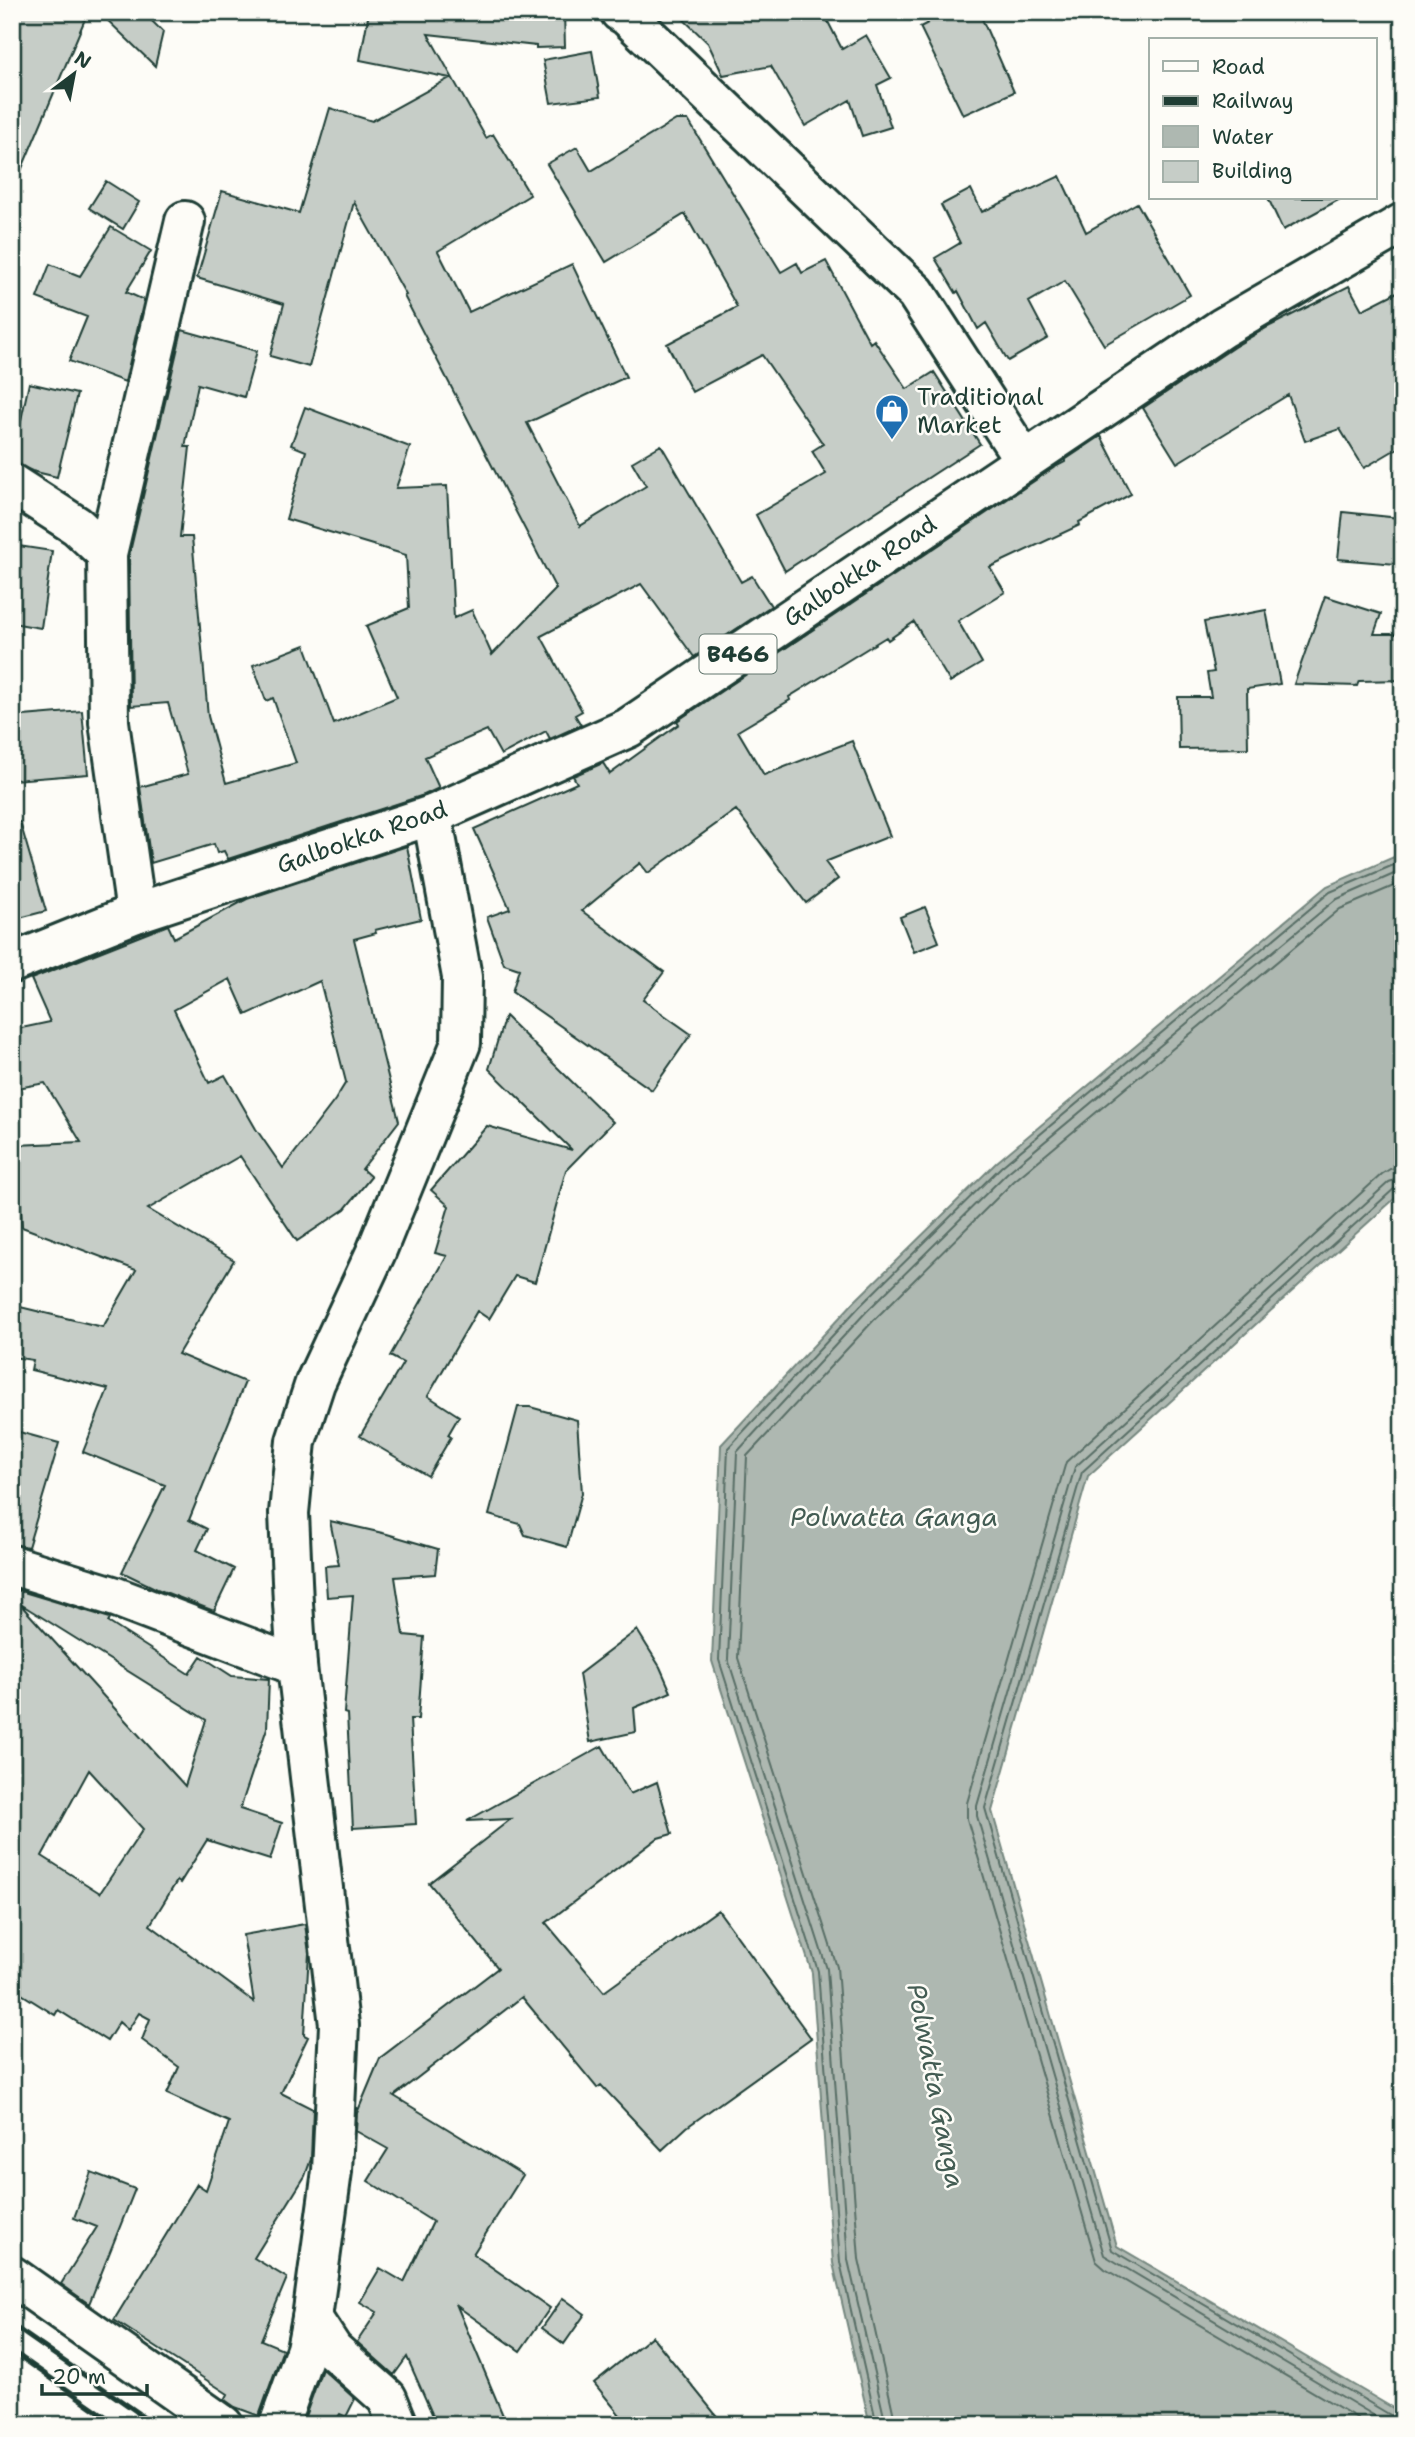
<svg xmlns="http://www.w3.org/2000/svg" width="1415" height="2437" viewBox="0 0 1415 2437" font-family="'Shantell Sans',sans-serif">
<rect width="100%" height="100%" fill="#fdfcf7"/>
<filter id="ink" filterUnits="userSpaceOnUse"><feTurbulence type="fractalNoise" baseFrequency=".0143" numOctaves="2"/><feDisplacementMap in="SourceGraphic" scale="14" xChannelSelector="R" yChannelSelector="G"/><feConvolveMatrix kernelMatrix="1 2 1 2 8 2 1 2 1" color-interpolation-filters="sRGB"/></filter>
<g filter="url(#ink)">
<path fill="#aeb8b1" stroke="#75877f" stroke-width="2" d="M1403 853V1191L1088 1476 992 1811 1117 2246 1403 2414V2425H870L833 2263 812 1973 712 1661 721 1445 855 1301 997 1162 1327 886Z"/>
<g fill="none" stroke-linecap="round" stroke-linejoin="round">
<path stroke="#586e66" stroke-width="2" d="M1403 1186 1395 1188 1082 1472 985 1808 1112 2250 1397 2419 1403 2420
M877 2425 840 2262 818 1971 719 1660 728 1448 860 1306 1001 1167 1330 892 1403 861
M886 2425 848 2260 827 1969 728 1659 737 1452 866 1312 1007 1173 1335 900 1403 870
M896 2425 859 2259 837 1967 738 1658 747 1456 874 1320 1014 1181 1340 909 1403 882
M1369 2425 1105 2269 1096 2261 967 1819V1803L1066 1462 1382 1174 1390 1169 1403 1167
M1390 2425 1104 2255 977 1816V1806L1075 1467 1389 1182 1403 1177"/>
</g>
<path fill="#c6cdc7" stroke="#1f3d34" stroke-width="2" fill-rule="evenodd" d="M12 12H88L12 192Z
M99 12H143L163 32 155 66Z
M369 12H564L565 47 536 48V46L428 34 486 138 493 134 530 195 438 251 469 312 572 264 626 377 527 423 580 526 646 486 632 462 661 445 741 582 752 576 771 606 694 657 641 584 541 636 582 711 575 715 581 725 550 739 546 731 501 755 487 730 425 757 439 788 424 795 228 859 224 851 217 853 214 844 151 863 140 787 188 774 168 703 131 706 129 556 182 330 257 351 244 397 198 384 185 447H190L180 537H192L208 716 226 783 296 763 273 698 266 701 253 665 305 645 334 724 397 697 366 626 409 608 406 555 286 519 306 451 291 445 305 407 410 447 396 488 447 486 454 618 472 610 492 655 556 589 404 296 406 295 354 202 309 367 270 356 284 304 197 278 222 191 299 213 330 108 372 121 450 78 360 60Z
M676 12H823L842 49 866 35 891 78 877 85 891 127 862 136 850 100 805 126 771 66 723 75 708 43Z
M923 12H979L1014 92 963 115 920 27 928 23Z
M592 51 600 97 551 103 543 60Z
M676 120H688L781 272 797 263 802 273 826 261 870 343 874 340 907 389 934 372 980 444 785 571 756 515 826 474 812 451 823 444 762 355 692 392 667 344 737 307 685 214 606 262 547 164 577 147 591 171Z
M1060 176 1086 232 1137 203 1190 295 1104 345 1065 281 1029 302 1048 338 1008 361 986 323 978 329 958 291 956 293 935 258 960 243 941 205 971 189 982 212Z
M106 181 139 202 123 229 89 208Z
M1268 198H1342L1283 230Z
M111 227 151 251 126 292 144 300 125 382 69 361 87 317 37 298 50 264 80 276Z
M1349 286 1362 310 1403 289V445L1364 468 1340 429 1305 441 1288 395 1177 463 1143 408 1234 347 1268 327Z
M29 383 77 394 57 477 32 471 12 462Z
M1101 436 1131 494 1079 522 1080 525 990 567 1005 592 958 621 982 663 950 682 914 622 888 640 886 637 789 697 790 700 738 731 764 775 852 741 890 836 825 862 838 879 806 903 736 810 648 873 640 863 582 911 664 972 643 1000 691 1034 652 1090 512 992 519 969 504 964 487 917 510 909 474 829 577 783 573 776 603 763 610 774 679 724 677 721 1055 467 1065 462V460Z
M1343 512 1399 518 1396 564 1338 559Z
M12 545 52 551 41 628 12 623Z
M1325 596 1381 614 1374 634H1403V680L1359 681 1357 686 1294 684Z
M1266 610 1280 684 1247 689 1248 748 1179 749 1178 697H1211L1207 673 1214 672 1204 622Z
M82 711 88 774 14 780 12 717Z
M20 822 46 911 12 920V823Z
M407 846 421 919 375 930 376 933 354 939 399 1121 362 1169 371 1177 345 1209 297 1241 240 1156 148 1209 234 1260 178 1354 245 1382 189 1520 207 1529 197 1550 234 1569 214 1611 157 1589 122 1572 165 1485 83 1452 108 1389 31 1370 33 1360 12 1357V1305L103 1327 136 1270 22 1227 17 1145 81 1142 45 1083 12 1089V1030L50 1022 31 979 168 925 174 938 247 899ZM230 979 246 1015 320 981 346 1082 335 1100 283 1168 256 1129 225 1075 209 1083 174 1010Z
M925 907 939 942 914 952 900 917Z
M505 1016 613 1122 566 1170 535 1282 515 1276 489 1319 477 1311 428 1396 459 1416 448 1435 451 1437 428 1476 360 1436 403 1363 390 1356 447 1256 435 1253 449 1206 431 1190 487 1126 572 1150 489 1069Z
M518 1407H530L577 1420 582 1493 567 1547 525 1535 520 1524 489 1515Z
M12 1430 59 1443 28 1547 12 1544Z
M330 1521 387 1534 438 1549 435 1574 395 1577 404 1635 424 1637 418 1719H410L416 1824 353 1828 347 1714 344 1713 353 1595 327 1597 325 1566 339 1565Z
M17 1590 110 1618 108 1622 189 1674 201 1656 232 1676 269 1679 267 1728 240 1809 282 1823 270 1860 207 1840 180 1883 177 1881 150 1925 254 2002 243 1935 305 1924 309 1953 304 2035 308 2037 281 2093 313 2109 311 2159 305 2176 254 2258 287 2278 261 2340 283 2349 259 2416 235 2407 225 2400 228 2394 114 2320 197 2184 206 2190 229 2122 167 2094 179 2067 142 2040 150 2019 139 2013 128 2030 119 2022 107 2041 58 2010 55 2015 12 1988V1596L14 1597ZM19 1603 206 1720 185 1786ZM89 1770 143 1829 100 1893 42 1856Z
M637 1630 660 1667 671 1692 634 1708 636 1732 590 1742 579 1674Z
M602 1746 630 1794 657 1782 672 1834 658 1838 546 1923 604 1992 718 1910 811 2038 687 2127 662 2150 601 2085 597 2088 522 1997 394 2096 523 2175 473 2254 550 2308 520 2351 457 2306 507 2425H437L407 2357 394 2375 357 2342 377 2312 360 2302 380 2268 404 2282 433 2222 368 2181 388 2149 356 2131 357 2113 380 2058 498 1968 429 1883 511 1819 467 1821Z
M91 2172 135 2189 89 2304 61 2284 97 2227 74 2218Z
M563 2298 585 2314 564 2344 542 2328Z
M652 2336 724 2425H628L594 2383Z
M322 2369 355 2399 346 2417 340 2414 333 2425H302Z"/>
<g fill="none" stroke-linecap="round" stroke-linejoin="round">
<g stroke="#1f3d34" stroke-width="44">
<path id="street" d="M620 12 627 16 916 293 1024 460
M12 484 77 526 107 554
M136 913 109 722 107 554 185 221
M12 1565 116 1597 297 1666
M12 2276 223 2425
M312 2318 333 2350 387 2398 398 2425"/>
</g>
<g stroke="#1f3d34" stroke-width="44">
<path id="secondary" d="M279 2425 306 2349 312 2318 332 2171 339 2025 297 1666 293 1603 289 1513 296 1441 315 1383 376 1252 461 1043 462 977 432 815"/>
</g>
<g stroke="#1f3d34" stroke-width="44">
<path id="primary" d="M12 963 136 913 432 815 628 728 1222 328 1403 223"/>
</g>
<use href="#street" stroke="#fdfcf7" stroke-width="38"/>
<use href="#secondary" stroke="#fdfcf7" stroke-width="38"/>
<use href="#primary" stroke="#fdfcf7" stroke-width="38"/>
<path stroke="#1f3d34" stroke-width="5" d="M12 2325 156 2425
M12 2351 118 2425"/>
</g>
</g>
<defs>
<g id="shop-pin" transform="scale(1.75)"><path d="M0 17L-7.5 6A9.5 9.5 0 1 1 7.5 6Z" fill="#1f6fb2" stroke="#fdfcf7"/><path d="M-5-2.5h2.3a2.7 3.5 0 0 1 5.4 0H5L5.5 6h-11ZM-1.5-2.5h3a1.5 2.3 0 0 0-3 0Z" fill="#fff"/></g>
</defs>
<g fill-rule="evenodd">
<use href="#shop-pin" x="892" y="411"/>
</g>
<g text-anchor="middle" stroke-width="5" stroke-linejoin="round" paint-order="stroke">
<rect fill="#fdfcf7" stroke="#62766e" stroke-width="2" x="699.5" y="634.5" width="77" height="39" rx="5"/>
<g font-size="23" font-weight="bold" fill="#1f3d34">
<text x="738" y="662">B466</text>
</g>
<g font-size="24" fill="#1f3d34" stroke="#fdfcf7" text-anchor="start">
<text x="917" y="405">Traditional<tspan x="917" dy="28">Market</tspan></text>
</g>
<g font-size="24" fill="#1f3d34" stroke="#fdfcf7">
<text transform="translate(860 571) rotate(-34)" y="8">Galbokka Road</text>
<text transform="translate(362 837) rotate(-19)" y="8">Galbokka Road</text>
</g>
<g font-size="26" font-style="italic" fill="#435c53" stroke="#fdfcf7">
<text x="894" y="1526">Polwatta Ganga</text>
<text transform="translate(936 2086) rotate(79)" y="9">Polwatta Ganga</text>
</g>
</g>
<rect width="1415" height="2437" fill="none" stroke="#fdfcf7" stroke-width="42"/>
<rect x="21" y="21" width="1373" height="2395" fill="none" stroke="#1f3d34" stroke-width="2.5" filter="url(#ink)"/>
<rect x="1149" y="38" width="228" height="161" fill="#fdfcf7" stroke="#a4b0a9" stroke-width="2"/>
<rect x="1163" y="61" width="35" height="10" fill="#fdfcf7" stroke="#a4b0a9" stroke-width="2"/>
<text x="1212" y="74" font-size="21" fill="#1f3d34">Road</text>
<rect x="1163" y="96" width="35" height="10" fill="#1f3d34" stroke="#a4b0a9" stroke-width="2"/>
<text x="1212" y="108" font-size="21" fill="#1f3d34">Railway</text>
<rect x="1163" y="126" width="35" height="21" fill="#aeb8b1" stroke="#a4b0a9" stroke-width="2"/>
<text x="1212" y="144" font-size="21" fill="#1f3d34">Water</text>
<rect x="1163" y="161" width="35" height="21" fill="#c6cdc7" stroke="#a4b0a9" stroke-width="2"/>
<text x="1212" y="178" font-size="21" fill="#1f3d34">Building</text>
<g transform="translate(74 74) rotate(32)" stroke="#fdfcf7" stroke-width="5" paint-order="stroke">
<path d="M0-5L12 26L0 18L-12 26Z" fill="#1f3d34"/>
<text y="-10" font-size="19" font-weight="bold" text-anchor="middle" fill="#1f3d34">N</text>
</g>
<path d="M42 2384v10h105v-10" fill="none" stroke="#1f3d34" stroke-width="3.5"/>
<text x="52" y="2384" font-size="21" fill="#1f3d34" stroke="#fdfcf7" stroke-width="5" paint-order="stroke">20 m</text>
</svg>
